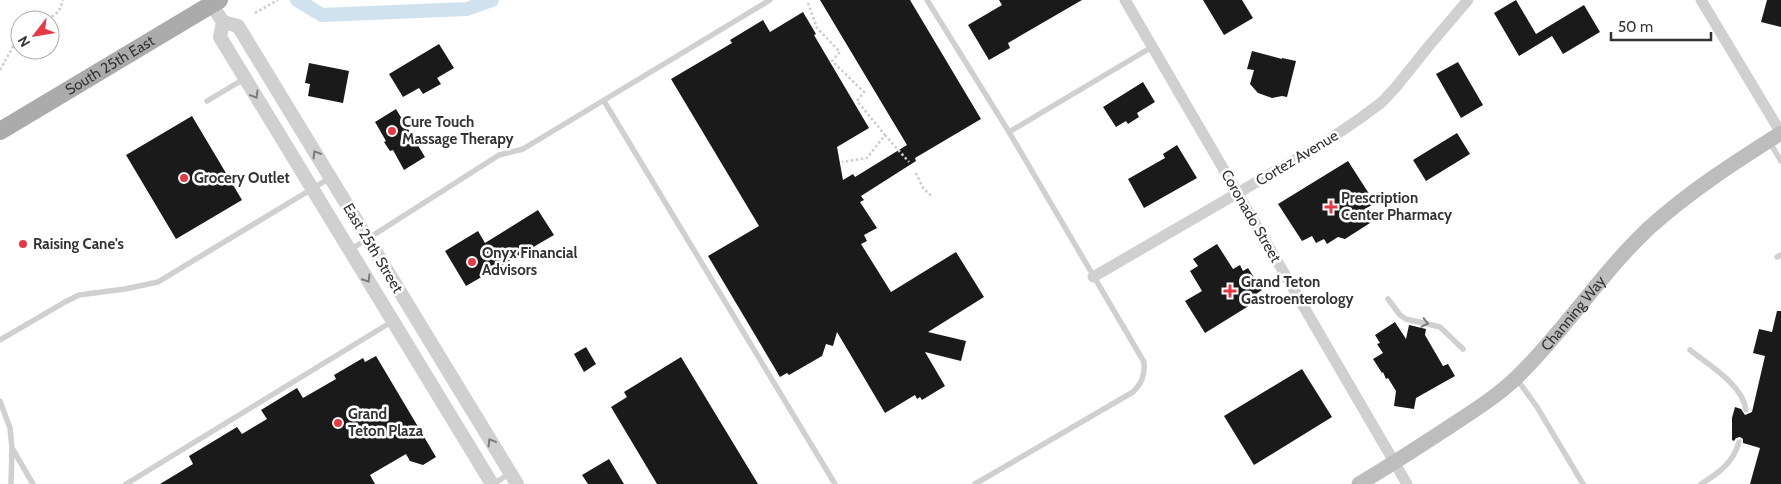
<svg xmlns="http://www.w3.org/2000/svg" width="1781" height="484" viewBox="0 0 1781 484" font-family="Cabin,sans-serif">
<rect width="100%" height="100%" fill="#fff"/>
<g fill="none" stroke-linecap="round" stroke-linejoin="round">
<path stroke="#cfe2ee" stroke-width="14" d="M297 0 322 15 467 9 492 0"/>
</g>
<path fill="#1a1a1a" d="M820 0H910L981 119 915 158 916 161 861 196 864 200 860 202 877 228 864 235 867 241 861 244 891 292 956 252 984 297 928 332 966 341 961 361 925 352 945 386 922 400 920 397 917 399 915 395 885 413 837 332 833 346 826 344 822 356 789 375 787 373 780 377 708 256 759 226 671 79 732 43 730 40 763 20 770 32 803 12 816 34 814 35 869 128 837 147 843 180 853 174 855 177 907 145Z
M999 0H1082L1008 43 1010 48 989 60 968 25 1002 5Z
M1203 0H1242L1253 18 1224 35Z
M1516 0 1536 34 1584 5 1600 32 1563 54 1552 36 1519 56 1494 13Z
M1767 0H1781V27L1761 22Z
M439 44 454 68 437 78 441 84 423 94 419 88 403 97 389 74Z
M1252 51 1282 59V58L1296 61 1287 97 1282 96 1272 98 1258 93 1250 84 1254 70 1247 69Z
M1458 62 1483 105 1461 118 1436 74Z
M309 63 349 71 343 103 308 96 310 84 305 83Z
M1143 82 1155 102 1137 113 1139 117 1128 124 1126 121 1116 127 1103 107Z
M396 109 425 157 404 170 393 150 390 151 384 142 386 141 375 122Z
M192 116 242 200 176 239 126 155Z
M1457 133 1470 154 1426 181 1413 160Z
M1177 145 1197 178 1144 208 1128 179 1165 158 1163 154Z
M1348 161 1375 203 1362 211 1370 223 1345 239 1338 237 1327 244 1324 239 1316 243 1312 236 1302 241 1278 204Z
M538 210 554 235 466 286 445 251 478 231 485 243Z
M1217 244 1233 269 1240 265 1243 271 1248 268 1262 290 1256 294 1260 299 1205 333 1185 301 1202 291 1190 271 1198 266 1193 259Z
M1777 311H1781V484H1750L1760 448 1743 443V439L1740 437 1736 438 1734 441 1732 440V418L1735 407 1741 409 1745 415 1752 412 1765 356 1753 353 1759 329 1772 332Z
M1395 322 1406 339 1409 325 1426 329 1425 335 1443 366 1448 364 1455 376 1416 398 1414 409 1394 406 1396 391 1388 378 1386 379 1383 372 1382 373 1373 359 1383 353 1377 344 1380 343 1375 335Z
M586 347 596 364 584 372 574 354Z
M376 356 436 457 423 465 410 461 406 454 370 475 375 484H160L193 464 189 456 237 427 242 434 267 419 261 410 297 388 303 398 336 379 334 375 363 358 365 362Z
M681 357 758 484H657L611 407 627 397 624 392Z
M1302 369 1332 417 1254 465 1224 416Z
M609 459 624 484H588L582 475Z"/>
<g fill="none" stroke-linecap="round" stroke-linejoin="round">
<path stroke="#cdcdcd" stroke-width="2.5" stroke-dasharray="2.5 2.5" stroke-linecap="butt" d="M808 3 817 28 840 52 832 61 864 92 857 101 885 135 867 158 842 162
M255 13 278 0
M48 20 59 11 63 0
M0 70 20 34
M885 135 909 162
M916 173 923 188 931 196"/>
<path stroke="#d0d0d0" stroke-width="5.5" d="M927 0 1009 132 1144 362C1145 375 1142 383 1133 392L975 484
M207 101 244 79
M604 101 835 484
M1009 132 1152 47
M1769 141 1781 161
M350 250 499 155 523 149 770 0
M1777 257 1781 255
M1388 299 1400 315 1406 319 1440 327 1463 349
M0 340 65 302 79 295 125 289 158 282 330 178
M1690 350C1709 365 1743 385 1746 410
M1516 378 1537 407 1583 484
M0 401 10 428 12 448 11 484
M12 448 33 484
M126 484 393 321
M494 484 510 473
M1701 484C1719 473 1733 463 1739 442"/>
<path stroke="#d0d0d0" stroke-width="11" d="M1125 0 1407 484
M1701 0 1781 133
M1093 277 1324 143 1362 117 1382 102 1396 87 1428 47 1468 0"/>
<path stroke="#d0d0d0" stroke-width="14" d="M212 5 223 22 238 26 517 484
M223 22 220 37 492 484"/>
<path stroke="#bdbdbd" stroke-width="15" id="s1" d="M1359 484C1389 466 1417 448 1446 429 1470 413 1495 398 1516 378 1564 332 1600 274 1649 228 1690 191 1735 162 1781 133"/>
<path stroke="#ababab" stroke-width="18" id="s2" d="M0 131 219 0"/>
</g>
<defs><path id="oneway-chevron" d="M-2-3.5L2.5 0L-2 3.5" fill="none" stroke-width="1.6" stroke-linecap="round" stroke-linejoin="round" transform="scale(1.25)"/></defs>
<g stroke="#7a7a7a">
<use href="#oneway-chevron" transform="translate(255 95) rotate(59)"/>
<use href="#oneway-chevron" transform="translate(316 154) rotate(-121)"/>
<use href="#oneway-chevron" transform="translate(367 279) rotate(58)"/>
<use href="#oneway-chevron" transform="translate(1425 323) rotate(13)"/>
<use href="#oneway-chevron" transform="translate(491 442) rotate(-121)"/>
</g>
<g fill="#e63946" stroke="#fff" stroke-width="2">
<circle cx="392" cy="131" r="5"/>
<circle cx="184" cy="178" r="5"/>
<path d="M1328.5 199.5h5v5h5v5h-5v5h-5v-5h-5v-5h5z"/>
<circle cx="23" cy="244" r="5"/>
<circle cx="472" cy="262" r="5"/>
<path d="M1227.5 283.5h5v5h5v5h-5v5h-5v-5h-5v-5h5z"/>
<circle cx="338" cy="423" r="5"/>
</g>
<g text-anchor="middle" stroke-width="5" stroke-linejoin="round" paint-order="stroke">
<g font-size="15" fill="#333" stroke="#fff">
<text dy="5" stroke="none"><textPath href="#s2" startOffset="128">South 25th East</textPath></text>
<text transform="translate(1297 158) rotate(-31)" y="5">Cortez Avenue</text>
<text transform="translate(1251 216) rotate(60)" y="5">Coronado Street</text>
<text transform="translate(373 248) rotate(59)" y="5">East 25th Street</text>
<text dy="5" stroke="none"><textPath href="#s1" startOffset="276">Channing Way</textPath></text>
</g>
<g font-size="15" font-weight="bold" fill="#333" stroke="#fff" text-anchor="start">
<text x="402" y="127">Cure Touch<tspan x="402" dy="17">Massage Therapy</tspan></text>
<text x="194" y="183">Grocery Outlet</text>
<text x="1341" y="203">Prescription<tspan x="1341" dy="17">Center Pharmacy</tspan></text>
<text x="33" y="249">Raising Cane's</text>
<text x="482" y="258">Onyx Financial<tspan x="482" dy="17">Advisors</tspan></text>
<text x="1241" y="287">Grand Teton<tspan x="1241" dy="17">Gastroenterology</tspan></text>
<text x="348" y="419">Grand<tspan x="348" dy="17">Teton Plaza</tspan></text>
</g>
</g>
<g transform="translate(35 35) rotate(239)"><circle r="24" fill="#ffffff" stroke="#adadad"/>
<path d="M0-4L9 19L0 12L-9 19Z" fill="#e63946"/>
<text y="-8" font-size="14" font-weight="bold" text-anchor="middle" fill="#333333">N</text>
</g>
<path d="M1611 32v8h100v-8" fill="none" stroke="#333333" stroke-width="2.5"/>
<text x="1618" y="32" font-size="15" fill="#333333" stroke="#ffffff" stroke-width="4" paint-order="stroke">50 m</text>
</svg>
